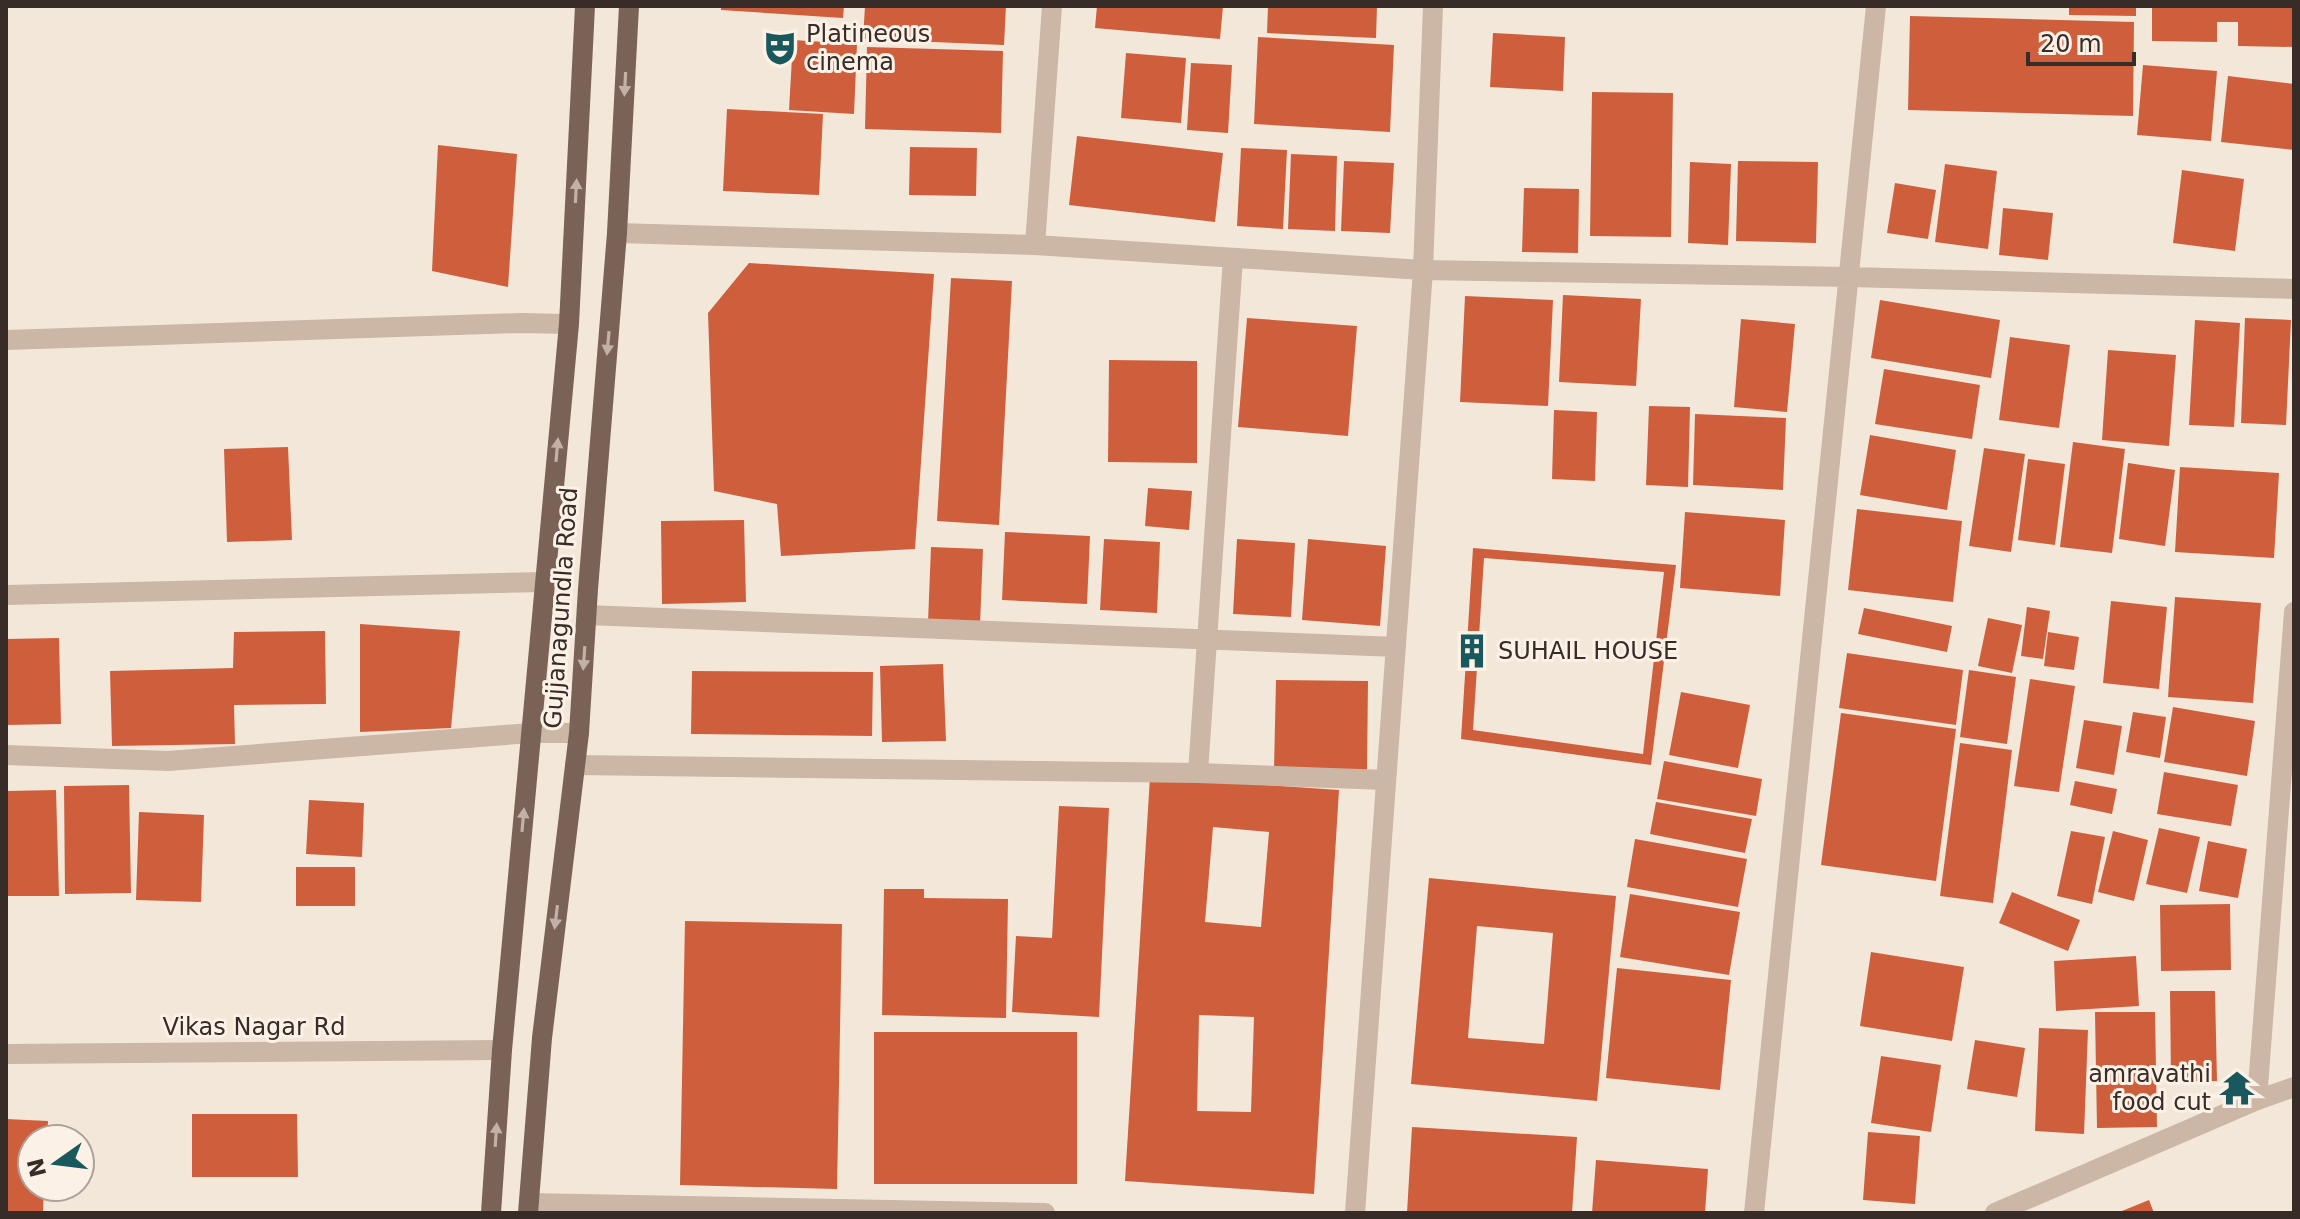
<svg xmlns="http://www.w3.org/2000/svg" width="2300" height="1219" viewBox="0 0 2300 1219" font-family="'DejaVu Sans',sans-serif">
<rect width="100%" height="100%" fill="#f3e7da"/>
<path fill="#cf5f3c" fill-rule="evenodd" d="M721 6H844L843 18 721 10Z
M865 6H1006L1004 45 863 39Z
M1097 6H1223L1220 39 1095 28Z
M1268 6H1377L1376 38 1267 33Z
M2069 6H2136V16L2069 15Z
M2152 6H2294V47L2238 46V22H2217V42L2152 41Z
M1910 16 2134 22 2133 116 1908 110Z
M1493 33 1565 37 1563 91 1490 87Z
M1258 37 1394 45 1390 132 1254 124Z
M793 40 857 44 854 114 789 110Z
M867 47 1003 51 1001 133 865 129Z
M1126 53 1186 58 1181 123 1121 118Z
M1191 63 1232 65 1228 133 1187 130Z
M2143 65 2217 71 2211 141 2137 135Z
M2228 76 2294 84V150L2221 142Z
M1592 92 1673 93 1671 237 1590 236Z
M727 109 823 114 819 195 723 191Z
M1077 136 1223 153 1215 222 1069 205Z
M438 145 517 154 508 287 432 271Z
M910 147 977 148 976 196 909 195Z
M1241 148 1287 150 1283 229 1237 226Z
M1291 154 1337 156 1335 231 1288 229Z
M1344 161 1394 163 1390 233 1341 231Z
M1738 161 1818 162 1816 243 1736 241Z
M1690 162 1731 164 1728 245 1688 243Z
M1945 164 1997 171 1988 249 1935 242Z
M2182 170 2244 179 2235 251 2173 243Z
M1895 183 1936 190 1928 239 1887 233Z
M1524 188 1579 189 1578 253 1522 252Z
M2003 208 2053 213 2048 260 1999 255Z
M749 263 934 274 915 549 781 556 777 504 714 491 708 313Z
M951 278 1012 281 999 525 937 521Z
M1563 295 1641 299 1636 386 1559 382Z
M1465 296 1553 300 1548 406 1460 402Z
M1880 300 2000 320 1991 378 1871 358Z
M1247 318 1357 326 1348 436 1238 427Z
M2245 318 2291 320 2286 425 2241 423Z
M1741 319 1795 324 1787 412 1734 407Z
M2195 320 2240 323 2234 427 2189 425Z
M2010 337 2070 345 2059 428 1999 420Z
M2108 350 2176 355 2169 446 2102 440Z
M1109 360 1197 361V463L1108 462Z
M1884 369 1980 385 1972 439 1875 424Z
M1649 406 1690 407 1688 487 1646 485Z
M1554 410 1597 412 1595 481 1552 479Z
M1695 414 1786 418 1783 490 1693 485Z
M1870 435 1956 450 1947 510 1860 495Z
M2073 442 2125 449 2112 553 2060 547Z
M288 447 292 540 227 542 224 449Z
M1984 448 2025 454 2011 552 1969 546Z
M2028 459 2065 464 2055 545 2018 540Z
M2128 463 2175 470 2165 546 2119 539Z
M2180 467 2279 473 2274 558 2175 552Z
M1148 488 1192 491 1189 530 1145 526Z
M1857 509 1962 521 1953 602 1848 590Z
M1685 512 1785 520 1780 596 1680 588Z
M744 520 746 602 662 604 661 521Z
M1005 532 1090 536 1087 604 1002 600Z
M1104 539 1160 542 1157 613 1100 610Z
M1237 539 1295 543 1291 617 1233 614Z
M1308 539 1386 546 1380 626 1302 620Z
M931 547 983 549 980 625 928 622Z
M1473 548 1676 565 1651 765 1461 739ZM1484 558 1664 572 1643 754 1473 730Z
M2175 597 2261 603 2253 703 2168 697Z
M2111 601 2167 607 2159 689 2103 683Z
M2027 607 2050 611 2043 659 2021 656Z
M1864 608 1952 626 1947 652 1858 634Z
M1988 618 2022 625 2012 673 1978 666Z
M360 624 460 631 451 728 360 732Z
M325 631 326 704 234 705 235 744 112 746 110 671 233 668 234 632Z
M2048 632 2079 637 2074 670 2044 666Z
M59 638 61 724 6 725V639Z
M1847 653 1963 670 1956 725 1839 708Z
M943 664 946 741 882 742 880 666Z
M1969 670 2016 677 2007 744 1960 737Z
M692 671 873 672 872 736 691 734Z
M2030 679 2075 686 2059 792 2014 786Z
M1276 680 1368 681 1367 770 1274 769Z
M1681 692 1750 705 1738 768 1669 755Z
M2173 707 2255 721 2247 776 2164 762Z
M2133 712 2166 717 2160 758 2126 752Z
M1841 713 1956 729 1936 881 1821 865Z
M2084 720 2122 726 2114 775 2076 768Z
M1960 743 2012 750 1993 903 1940 896Z
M1664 761 1762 779 1756 816 1657 799Z
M2164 772 2238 785 2231 826 2157 814Z
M1150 777 1339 790 1314 1194 1125 1181ZM1213 827 1269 832 1261 927 1205 922ZM1199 1015 1254 1017 1251 1112 1197 1111Z
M2075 781 2117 789 2112 814 2070 805Z
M129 785 131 893 65 894 64 786Z
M56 790 59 896H6V791Z
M309 800 364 803 362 857 306 854Z
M1656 802 1752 819 1745 853 1650 834Z
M1059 806 1109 808 1099 1017 1012 1012 1016 936 1052 938Z
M139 812 204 815 201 902 136 900Z
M2159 828 2200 837 2187 893 2146 884Z
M2071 831 2105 837 2092 904 2057 896Z
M2113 831 2148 840 2134 901 2098 892Z
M1635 839 1747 859 1738 907 1627 887Z
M2208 841 2247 849 2238 898 2199 891Z
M296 867H355V906H296Z
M1429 878 1616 896 1597 1101 1411 1084ZM1477 926 1553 933 1544 1044 1468 1038Z
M884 889H924V898L1008 899 1006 1018 882 1015Z
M2012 892 2080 920 2068 951 1999 923Z
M1630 894 1740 912 1729 975 1620 957Z
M2230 904 2231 970 2161 971 2160 905Z
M685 921 842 924 837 1189 680 1185Z
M1871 952 1964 967 1952 1041 1860 1026Z
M2136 956 2139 1006 2056 1011 2054 961Z
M1617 968 1731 980 1720 1090 1606 1078Z
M2170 991H2215L2217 1081H2171Z
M2095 1012H2155L2157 1127 2097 1128Z
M2039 1028 2088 1030 2084 1134 2035 1131Z
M874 1032H1077V1184H874Z
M1975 1040 2025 1048 2017 1097 1967 1089Z
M1881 1056 1941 1065 1931 1132 1871 1123Z
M192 1114H297L298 1177H192Z
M6 1119 48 1121 47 1139H32V1187H44L43 1213 6 1212Z
M1412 1127 1577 1137 1572 1213H1407Z
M1868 1132 1920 1136 1915 1204 1863 1200Z
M1596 1160 1708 1169 1705 1213H1592Z
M2149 1200 2154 1213H2117Z"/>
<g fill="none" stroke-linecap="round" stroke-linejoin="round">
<path stroke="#ccb6a5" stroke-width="20" d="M617 233 1035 245 1423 270 1850 277 2294 289
M1035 245 1052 6
M6 340 520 323 569 324
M6 595 544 582
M587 615 1396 647
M6 755 168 761 531 733H579
M575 765 1198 773 1386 780
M1198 773 1233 258
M6 1054 502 1050
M2257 1100 2294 612
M529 1203 1045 1213
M1355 1213 1423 270 1433 6
M1754 1213 1876 6"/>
<path stroke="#ccb6a5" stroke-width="20" d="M1995 1213 2257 1100 2294 1087"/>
<path stroke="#7a6257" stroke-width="20" d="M491 1213 502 1050 569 324 585 6
M528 1213 542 1038 579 733 588 589 617 233 629 6"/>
</g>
<defs><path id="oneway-solid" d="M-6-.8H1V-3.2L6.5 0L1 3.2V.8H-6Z" transform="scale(2)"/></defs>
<g fill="#c1b1a6">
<use href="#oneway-solid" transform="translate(625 84) rotate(93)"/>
<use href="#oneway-solid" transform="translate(576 191) rotate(-87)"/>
<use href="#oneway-solid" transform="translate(608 343) rotate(95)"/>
<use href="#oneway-solid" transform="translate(557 450) rotate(-85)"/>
<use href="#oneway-solid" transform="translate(584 658) rotate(94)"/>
<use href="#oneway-solid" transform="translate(523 820) rotate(-85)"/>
<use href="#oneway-solid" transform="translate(556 917) rotate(97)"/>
<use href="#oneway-solid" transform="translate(496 1135) rotate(-86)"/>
</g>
<defs>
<g id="theatre-bare" transform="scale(2.76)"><path d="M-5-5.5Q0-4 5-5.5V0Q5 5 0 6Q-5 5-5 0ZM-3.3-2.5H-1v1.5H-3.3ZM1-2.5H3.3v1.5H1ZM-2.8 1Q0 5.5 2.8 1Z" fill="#19585c" stroke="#fbf1e6" stroke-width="2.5" paint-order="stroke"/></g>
<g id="building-bare" transform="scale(2.76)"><path d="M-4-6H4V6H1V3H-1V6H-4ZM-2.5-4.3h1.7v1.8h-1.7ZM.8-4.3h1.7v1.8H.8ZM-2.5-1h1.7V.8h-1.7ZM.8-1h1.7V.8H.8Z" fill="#19585c" stroke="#fbf1e6" stroke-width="2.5" paint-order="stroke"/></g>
<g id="temple-bare" transform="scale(2.76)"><path d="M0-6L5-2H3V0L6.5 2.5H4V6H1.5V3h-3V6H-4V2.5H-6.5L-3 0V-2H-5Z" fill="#19585c" stroke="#fbf1e6" stroke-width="2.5" paint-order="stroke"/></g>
</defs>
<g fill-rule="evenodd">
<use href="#theatre-bare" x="780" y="48"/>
<use href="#building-bare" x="1472" y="651"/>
<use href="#temple-bare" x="2237" y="1088"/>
</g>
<g text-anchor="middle" stroke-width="6" stroke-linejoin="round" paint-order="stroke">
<g font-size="24" fill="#372c27" stroke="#fbf1e6" text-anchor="start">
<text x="806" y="42">Platineous<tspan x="806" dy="28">cinema</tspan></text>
<text x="1498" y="659">SUHAIL HOUSE</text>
<text x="2211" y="1082" text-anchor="end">amravathi<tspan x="2211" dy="28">food cut</tspan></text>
</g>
<g font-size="24" fill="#372c27" stroke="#fbf1e6">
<text transform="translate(561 608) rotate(-86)" y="8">Gujjanagundla Road</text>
<text x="254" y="1035">Vikas Nagar Rd</text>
</g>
</g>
<rect width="2300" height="1219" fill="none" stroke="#372c27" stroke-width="16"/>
<g transform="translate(56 1163) rotate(256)"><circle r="38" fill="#fbf1e6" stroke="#ada29a" stroke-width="2"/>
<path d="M0-6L14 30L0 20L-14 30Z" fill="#19585c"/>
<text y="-12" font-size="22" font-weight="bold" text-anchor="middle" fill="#372c27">N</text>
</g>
<path d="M2028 52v12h106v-12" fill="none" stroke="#372c27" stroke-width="4"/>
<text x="2040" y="52" font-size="24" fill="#372c27" stroke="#fbf1e6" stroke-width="6" paint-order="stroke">20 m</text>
</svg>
